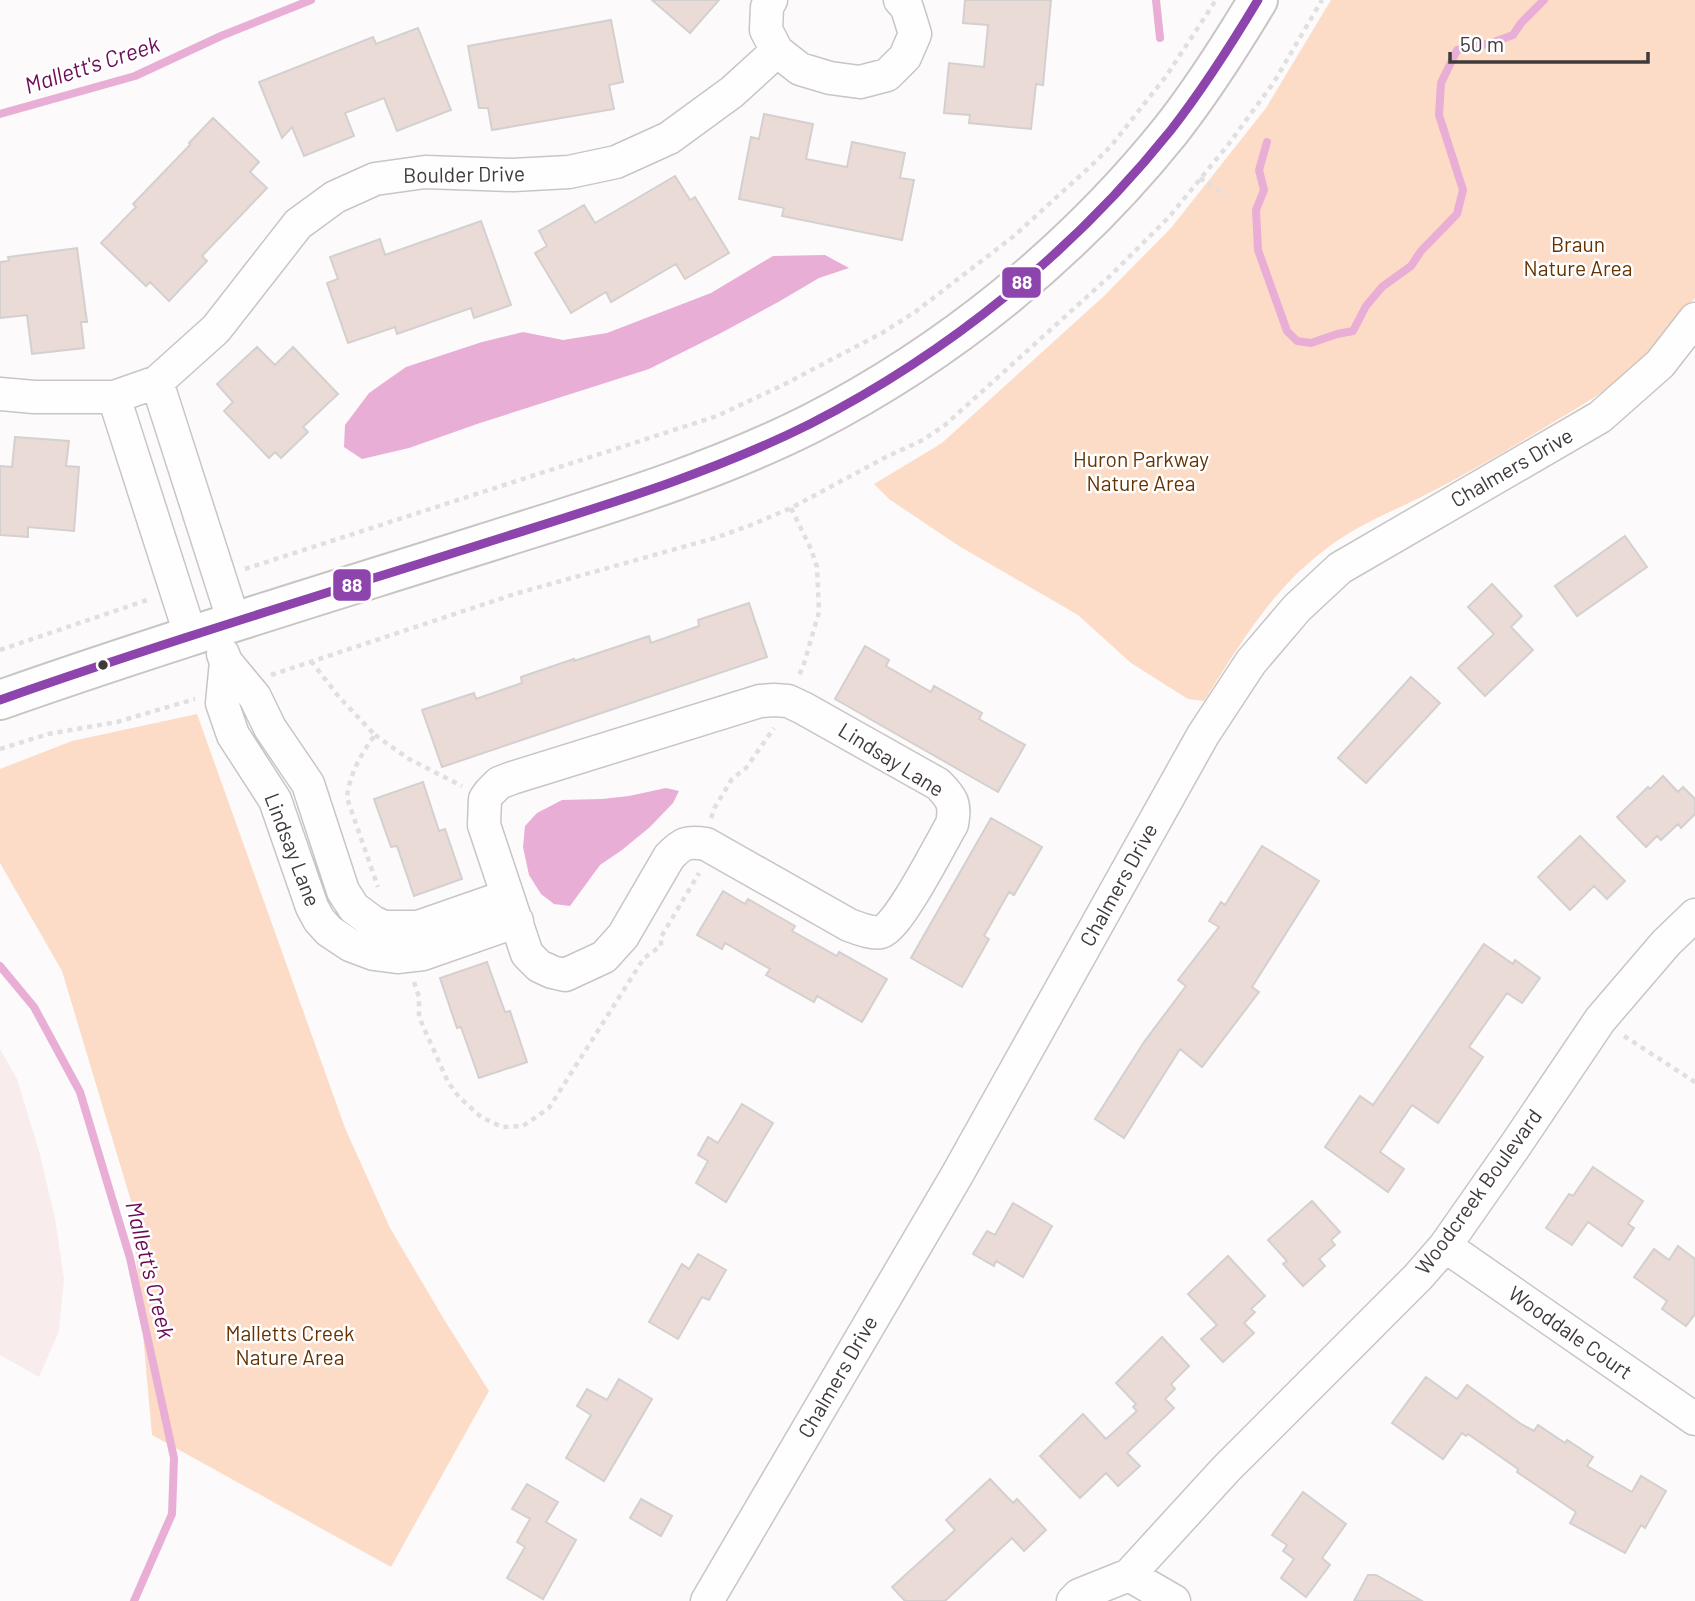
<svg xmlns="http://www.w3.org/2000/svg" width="1695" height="1601" viewBox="0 0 1695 1601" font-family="Barlow,sans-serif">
<rect width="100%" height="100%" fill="#fcfafa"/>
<path fill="#f9ecec" d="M0 1049 17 1079 39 1151 55 1218 64 1279 59 1331 39 1377 0 1355Z"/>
<path fill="#fddcc7" d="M1331 0H1695V298C1675 324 1653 350 1628 373 1609 389 1579 407 1557 420 1514 446 1469 473 1423 496 1387 514 1354 526 1322 552 1270 592 1239 646 1204 701L1188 699 1131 663 1078 615 959 546 889 499 874 484 942 443 1104 296 1171 228 1266 108Z
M197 714 345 1128 390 1228 445 1321 489 1391 391 1567 152 1435 131 1201 62 971 0 863V769L72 741Z"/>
<path fill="#e8aed5" d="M825 255 849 268 819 278 780 301 721 333 649 369 480 423 409 448 362 459 344 447 345 425 369 393 406 367 482 342 523 332 563 340 607 333 711 293 773 256Z
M666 788 679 791 673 803 650 827 622 850 600 865 570 906 554 904 541 894 529 875 523 847 525 826 537 813 562 800 602 799 629 796Z"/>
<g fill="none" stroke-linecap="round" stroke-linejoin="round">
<path stroke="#e8aed5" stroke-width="8" d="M1156 0 1160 38
M0 114 135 76 221 36 311 0
M1267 142 1259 170 1264 190 1256 210 1258 250 1287 331 1297 341 1311 343 1337 334 1353 331 1366 306 1382 287 1411 266 1421 251 1457 214 1463 190 1439 115 1441 83 1457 50 1491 43 1513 35 1521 23 1544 0
M0 966 34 1007 80 1092 130 1258 174 1458 172 1514 134 1601"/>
</g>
<path fill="#eadbd7" stroke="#d4d0cf" stroke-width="2" d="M652 0H719L690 33Z
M965 0H1051L1043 85 1036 84 1031 129 969 123 970 115 944 113 949 63 984 67 988 25 963 23Z
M611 20 623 82 609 85 614 109 492 130 488 108H479L468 46Z
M418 28 451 110 397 131 384 98 345 113 354 136 304 156 292 127 282 138 259 82 373 37 376 44Z
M764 114 813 124 806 159 847 167 852 142 905 153 900 178 914 180 902 240 782 216 784 208 739 199 751 137 759 139Z
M213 118 259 162 250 172 267 188 202 256 207 261 169 301 150 282 146 286 101 243 136 207 133 204 190 145 189 143Z
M675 176 690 200 695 197 729 253 685 279 676 264 611 302 606 292 571 313 535 253 547 246 539 231 584 205 595 223Z
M481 221 511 305 474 318 471 308 397 334 395 327 348 343 327 283 338 279 330 257 380 239 385 255Z
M77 248 87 322H81L84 348 32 354 27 315 0 318V262L9 261 8 257Z
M257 347 275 365 293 347 338 394 303 427 308 432 281 458 275 452 269 458 224 411 233 402 217 384Z
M15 437 69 441 66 466 79 467 74 531 28 527V537L0 535V466L12 467Z
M1625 536 1647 567 1577 616 1555 586Z
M1492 584 1522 616 1511 627 1533 650 1485 696 1458 668 1494 634 1468 607Z
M749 603 767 657 442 767 422 710 474 693 476 699 522 683 521 677 574 659V661L649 636 651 643 699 626 698 620Z
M865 646 889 660 886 666 931 692 934 686 982 713 979 719 1025 745 998 792 835 699Z
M1411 677 1440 703 1366 783 1338 758Z
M1663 776 1678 792 1683 787 1695 799V814L1681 828 1678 824 1661 840 1657 836 1646 847 1617 817 1648 787 1650 789Z
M423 782 439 831 445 829 462 879 414 896 397 846 391 847 374 799Z
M991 818 1042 847 1014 895 1009 892 984 936 989 939 962 987 911 958Z
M1580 836 1625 881 1607 899 1594 886 1570 910 1538 877Z
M1262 846 1319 881 1252 987 1259 992 1202 1067 1180 1049 1124 1138 1095 1119 1144 1042 1186 986 1178 980 1219 927 1209 921 1221 902 1225 905Z
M723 891 745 904 748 899 795 926 792 931 837 956 839 952 887 979 862 1022 817 996 814 1002 766 975 770 969 725 943 722 949 697 935Z
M1484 944 1513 964 1515 960 1540 978 1522 1003 1507 993 1469 1047 1483 1057 1438 1123 1412 1105 1380 1152 1404 1169 1388 1192 1325 1147 1360 1096 1373 1105Z
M487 962 505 1012 510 1011 527 1062 479 1078 461 1027 457 1028 440 978Z
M742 1104 773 1123 726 1202 696 1183 708 1161 698 1155 708 1137 718 1143Z
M1593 1167 1643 1201 1628 1224 1634 1228 1622 1246 1588 1222 1572 1245 1546 1228 1569 1194 1573 1196Z
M1312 1201 1340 1232 1331 1240 1335 1245 1319 1259 1325 1266 1303 1286 1283 1264 1287 1261 1268 1240Z
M1013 1203 1052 1226 1023 1277 996 1261 994 1266 973 1254 987 1231 995 1235Z
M1678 1246 1695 1259V1314L1686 1326 1662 1309 1667 1301 1634 1277 1654 1249 1669 1260Z
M698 1254 726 1270 709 1300 702 1297 678 1339 649 1322 682 1264 689 1269Z
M1228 1256 1265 1296 1251 1309 1255 1312 1244 1323 1254 1333 1223 1362 1201 1339 1217 1325 1188 1294Z
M1162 1337 1189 1366 1171 1384 1175 1389 1165 1399 1174 1408 1127 1453 1140 1466 1118 1486 1106 1473 1080 1498 1040 1456 1083 1414 1106 1439 1137 1411 1133 1407 1136 1404 1116 1383Z
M1426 1377 1457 1399 1467 1385 1521 1424 1534 1431 1538 1425 1565 1443 1567 1440 1593 1457 1587 1466 1632 1492 1641 1476 1666 1491 1645 1528 1641 1525 1625 1553 1570 1523 1576 1512 1517 1472 1518 1469 1468 1434 1466 1436 1462 1433 1443 1459 1392 1423Z
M619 1379 652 1399 604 1481 566 1458 591 1415 577 1406 587 1389 607 1400Z
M990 1479 1013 1503 1017 1499 1046 1530 1024 1551 1012 1538 945 1601H905L892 1587 955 1530 946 1520Z
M527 1484 558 1502 546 1522 576 1540 543 1599 507 1578 525 1547 517 1542 530 1519 512 1509Z
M1303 1492 1346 1524 1322 1558 1330 1565 1306 1597 1281 1578 1294 1559 1283 1551 1287 1545 1272 1535Z
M641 1499 672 1516 661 1536 630 1518Z
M1368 1575H1376L1422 1601H1354Z"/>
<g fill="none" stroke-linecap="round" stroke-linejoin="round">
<g stroke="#c9c5c5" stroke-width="35">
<path id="minor" d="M771 0 767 7 766 30 777 51 800 69 830 78 860 82 887 75 905 57 915 34 907 8 900 0
M157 382 234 622
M0 394 34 397H114L157 382 216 329 298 224 335 197 375 179 425 172 513 175 569 172 616 162 669 138 732 92 777 51
M114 397 191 637
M223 654 226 662 255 697 270 728 308 784 343 891 354 908 373 922 384 927H418L507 896
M226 662 222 703 233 735 275 800 312 907 319 920 329 931 350 945 374 954 397 957 423 954 517 921
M774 700 788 701 803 708 938 784C952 798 956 804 952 824 941 843 898 928 881 932 871 934 858 928 849 925L706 844C687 841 682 843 669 857L623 936 604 957 565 975 552 972 539 966 527 954 484 825 485 799 490 792 499 783 512 778 760 701Z
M1445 1246 1695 1419
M1129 1575 1174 1601
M707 1601 957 1175 1203 735 1251 662 1297 608 1340 568 1600 417 1660 364 1695 319
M1073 1601 1079 1595 1129 1575 1226 1469 1418 1277 1445 1246 1515 1146 1600 1020 1666 943 1695 915"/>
</g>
<g stroke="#c9c5c5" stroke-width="42">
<path id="secondary" d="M0 700C159 644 321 595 482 544 592 509 706 476 810 424 949 353 1074 251 1171 130 1203 89 1231 45 1258 0"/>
</g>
<path stroke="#e1e0e0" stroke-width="4.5" stroke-dasharray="5 5" stroke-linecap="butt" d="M1200 178 1226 196
M791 508 811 549 817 567 819 612 803 667 798 677
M245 569 717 416 783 385 882 333 915 312 1014 236 1094 163 1111 146 1167 75 1216 0
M0 650 150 599
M311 661 339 697 375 735C361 754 349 775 347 798L378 887
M271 675 518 593 715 538 751 525 791 508 886 457 923 440 945 425 1110 276 1169 217 1228 145 1274 82 1322 0
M375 735 409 759 462 786
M0 749 48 734 117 722 195 699
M711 818 715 807 732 779 746 768 774 728
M414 982 419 997V1017L448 1082 459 1097 481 1117 502 1127 523 1126 549 1108 644 958 661 946V937L699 873
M1624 1036 1695 1082"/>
<use href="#minor" stroke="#fffefe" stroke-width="32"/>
<use href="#secondary" stroke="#fffefe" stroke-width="38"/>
<g stroke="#fff" stroke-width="14">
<path id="bus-1" d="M0 700C159 644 321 595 482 544 592 509 706 476 810 424 949 353 1074 251 1171 130 1203 89 1231 45 1258 0"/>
</g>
<use href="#bus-1" stroke="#8e44ad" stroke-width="9"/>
</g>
<circle fill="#403a3a" stroke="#fff" stroke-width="2.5" cx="103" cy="665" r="6"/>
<g text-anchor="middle" stroke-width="5" stroke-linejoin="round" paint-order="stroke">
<g font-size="21" fill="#403a3a" stroke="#fff">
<text transform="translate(464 175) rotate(-1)" y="7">Boulder Drive</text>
<text transform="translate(1512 468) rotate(-30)" y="7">Chalmers Drive</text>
<text transform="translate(891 760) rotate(32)" y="7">Lindsay Lane</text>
<text transform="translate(292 850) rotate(69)" y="7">Lindsay Lane</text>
<text transform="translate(1119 885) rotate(-61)" y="7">Chalmers Drive</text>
<text transform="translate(1479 1192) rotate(-54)" y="7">Woodcreek Boulevard</text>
<text transform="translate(1570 1333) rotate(35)" y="7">Wooddale Court</text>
<text transform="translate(838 1377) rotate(-60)" y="7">Chalmers Drive</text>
</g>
<g font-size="21" fill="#663302" stroke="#fff">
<text x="1578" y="252">Braun<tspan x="1578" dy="24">Nature Area</tspan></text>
<text x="1141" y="467">Huron Parkway<tspan x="1141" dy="24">Nature Area</tspan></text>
<text x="290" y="1341">Malletts Creek<tspan x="290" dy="24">Nature Area</tspan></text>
</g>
<g font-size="23" font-style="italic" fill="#6e0b59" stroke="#fff">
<text transform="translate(92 65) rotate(-18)" y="8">Mallett's Creek</text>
<text transform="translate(150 1270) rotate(76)" y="8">Mallett's Creek</text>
</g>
</g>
<g stroke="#fff" stroke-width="2.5">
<rect x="1001" y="266" width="41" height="33" rx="7" fill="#8e44ad"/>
<rect x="332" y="568" width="40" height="34" rx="7" fill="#8e44ad"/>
</g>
<g font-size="19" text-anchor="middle" font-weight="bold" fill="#fff">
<text x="1022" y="289">88</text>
<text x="352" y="592">88</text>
</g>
<path d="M1450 52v10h198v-10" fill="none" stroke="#403a3a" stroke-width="3.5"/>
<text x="1460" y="52" font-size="21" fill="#403a3a" stroke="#ffffff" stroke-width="5" paint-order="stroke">50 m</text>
</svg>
